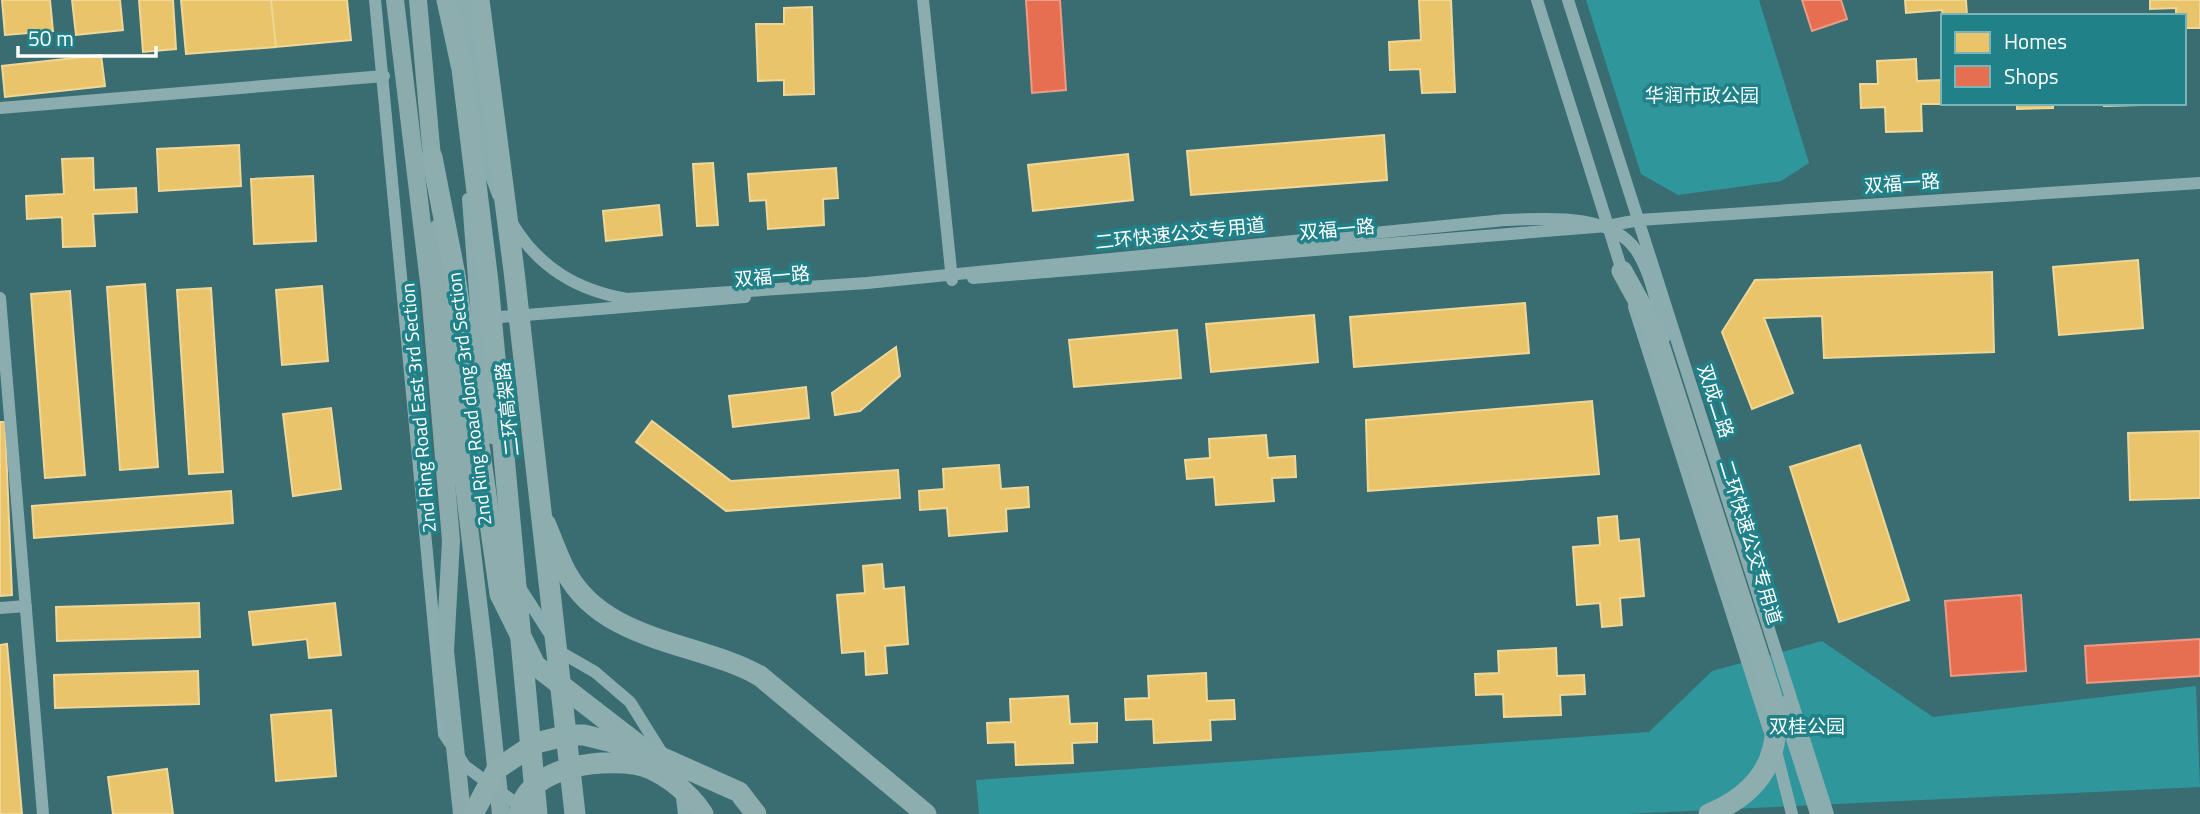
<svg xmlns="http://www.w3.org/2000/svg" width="2200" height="814" viewBox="0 0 2200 814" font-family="'Titillium Web','Noto Sans SC',sans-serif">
<rect width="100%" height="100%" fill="#396d71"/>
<path fill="#2f969c" d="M1586 0H1759L1809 163 1781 181 1678 195 1641 174Z
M1822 641 1933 717 2196 686 2200 787 1626 814H979L976 780 1649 732 1712 671Z"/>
<path fill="#e9c46a" stroke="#f0d697" stroke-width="2" d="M2 0H50L53 31 5 35Z
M72 0H120L123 30 76 35Z
M139 0H173L176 49 143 52Z
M181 0H271L276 47 186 54Z
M271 0H347L351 40 276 47Z
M1419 0H1451L1455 92 1422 93 1420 69 1390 70 1389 42 1421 40Z
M1905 0H1966L1967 16 1943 17 1942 10 1906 13Z
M2150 0H2200V28H2184V16H2176V8L2150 9Z
M812 7 814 94 784 95V80L758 81 756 24H784V8Z
M101 55 105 86 5 97 2 66Z
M1916 59 1917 81 1941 80 1942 104H1921L1922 131 1886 132 1885 107 1861 108 1860 84H1878L1877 61Z
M2017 103H2053V108L2017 109Z
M2104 103H2140V105L2104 106Z
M1384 135 1387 180 1191 195 1187 151Z
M239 145 241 186 159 191 157 149Z
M1128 154 1133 200 1033 211 1028 165Z
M93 158 94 190 136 188 137 212 93 214 95 246 63 247 62 217 27 219 26 196 64 194 62 159Z
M713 163 718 225 697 226 693 164Z
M836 168 838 198 823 199 824 225 768 229 766 200 750 201 748 174Z
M313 176 316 241 254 244 251 179Z
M659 205 662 235 606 241 603 211Z
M2138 260 2143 328 2059 335 2053 267Z
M1992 272 1994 352 1824 358 1822 316 1764 318 1793 393 1752 409 1722 332 1755 280Z
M145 284 158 467 120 470 107 287Z
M322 286 328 361 282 365 276 290Z
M211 288 223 472 189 474 177 290Z
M70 291 85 475 45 478 31 294Z
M1525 303 1529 353 1354 367 1350 317Z
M1314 315 1318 362 1211 372 1206 324Z
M1177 330 1181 378 1074 387 1069 340Z
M896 347 900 376 860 411 835 415 832 393Z
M806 387 809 418 733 427 729 396Z
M1592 401 1599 474 1368 491 1366 420Z
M331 408 341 489 293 496 283 414Z
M652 421 731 481 898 470 900 498 726 511 636 442Z
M0 422H5L12 595 0 596Z
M2200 431V498L2130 500 2128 433Z
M1266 435 1268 458 1295 456 1296 477 1272 478 1274 501 1216 505 1214 477 1187 479 1185 460 1210 458 1209 439Z
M1860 445 1909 600 1839 622 1790 467Z
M999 465 1001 489 1028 487 1029 507 1006 509 1007 531 949 536 947 508 920 510 919 491 944 489 943 469Z
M231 491 233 523 34 538 32 506Z
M1617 516 1619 541 1639 539 1644 596 1620 598 1622 625 1602 627 1600 603 1577 605 1573 547 1600 545 1598 518Z
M882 564 884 589 904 587 908 644 885 646 887 673 866 675 865 651 842 653 837 595 865 593 863 566Z
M199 603 200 637 57 641 56 607Z
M335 603 341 655 309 658 307 639 253 645 249 612Z
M7 644 22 814H0V645Z
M1556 648 1557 676 1584 675 1585 694 1560 695 1561 715 1504 717 1503 694 1476 695 1475 674 1499 673 1498 651Z
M198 671 199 704 55 708 54 675Z
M1206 673 1207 701 1234 700 1235 719 1210 720 1211 740 1154 743 1153 719 1126 720 1125 699 1149 698 1148 676Z
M1068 696 1070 724 1097 723V742L1072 743 1073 763 1016 765 1015 742 988 743 987 723 1011 722 1010 699Z
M331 710 336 776 276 781 271 715Z
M167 769 173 814H113L108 777Z"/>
<path fill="#e76f51" stroke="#ee9a85" stroke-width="2" d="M1026 0H1060L1066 90 1032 93Z
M1802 0H1841L1847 19 1812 31Z
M2021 595 2026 671 1951 676 1945 601Z
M2200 639V676L2087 683 2085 646Z"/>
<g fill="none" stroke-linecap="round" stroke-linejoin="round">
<path stroke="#8cadb0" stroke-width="12" d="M375 0 444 734 465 766 525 810
M463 0 473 76
M923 0 952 280
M1537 0 1624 277
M1568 0 1828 814
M0 108 384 76
M468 199 477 319 492 438
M973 278 1607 226 1639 220 2200 183
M0 298 43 814
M1634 307 1769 730
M477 319 745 297
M519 586 562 653 595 672 630 702 665 758
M0 608 26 606
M1775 747 1792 814
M681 790 684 814"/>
<path stroke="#8babad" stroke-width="18" d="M418 0 433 169
M438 228 446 333 484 652"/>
<path stroke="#8dadae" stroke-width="21" d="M432 157 455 275 500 594 535 665 645 750
M1622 271 1654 329
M545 523C552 539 558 557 566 572 604 643 698 641 760 676L926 814"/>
<path stroke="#8cadb0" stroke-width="12" d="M473 76 484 157 498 195
M512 223C539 268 577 290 627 299L867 283 1505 220C1545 219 1609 212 1636 250 1652 274 1657 309 1666 336
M1780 701 1816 814"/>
<path stroke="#8babad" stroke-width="18" d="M395 0 430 291 451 541 445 651 462 814
M484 652 501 814"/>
<path stroke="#8dadae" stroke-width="21" d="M447 0 462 69 488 282 537 814
M479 0 514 271 575 814
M1654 329 1771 694C1786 751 1764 791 1709 814
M473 814 497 769 536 743 568 735H584L645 750 739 792 756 814
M519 814C526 767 597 759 634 764 659 767 690 793 703 814"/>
</g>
<g text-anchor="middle" stroke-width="7" stroke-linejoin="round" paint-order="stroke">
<g font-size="19" fill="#f8fefe" stroke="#218189">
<text x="1702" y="102">华润市政公园</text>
<text x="1807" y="733">双桂公园</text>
</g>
<g font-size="19" fill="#fff" stroke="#218189">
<text transform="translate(1902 183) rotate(-4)" y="7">双福一路</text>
<text transform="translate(1337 229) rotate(-5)" y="7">双福一路</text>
<text transform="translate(1180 233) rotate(-6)" y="7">二环快速公交专用道</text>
<text transform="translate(772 276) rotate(-5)" y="7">双福一路</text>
<text transform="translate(469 399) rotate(-97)" y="7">2nd Ring Road dong 3rd Section</text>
<text transform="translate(1716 401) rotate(72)" y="7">双成二路</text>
<text transform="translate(418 408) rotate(-95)" y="7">2nd Ring Road East 3rd Section</text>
<text transform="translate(507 409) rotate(-96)" y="7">二环高架路</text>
<text transform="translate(1751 542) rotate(73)" y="7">二环快速公交专用道</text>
</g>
</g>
<rect x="1941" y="14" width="245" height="91" fill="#218189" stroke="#7ab3b8" stroke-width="2"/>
<rect x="1955" y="32" width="35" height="21" fill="#e9c46a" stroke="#7ab3b8" stroke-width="2"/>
<text x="2004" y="49" font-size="21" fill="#ffffff">Homes</text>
<rect x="1955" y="66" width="35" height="21" fill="#e76f51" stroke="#7ab3b8" stroke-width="2"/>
<text x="2004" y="84" font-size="21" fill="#ffffff">Shops</text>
<path d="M18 46v10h138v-10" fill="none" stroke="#ffffff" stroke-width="3.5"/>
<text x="28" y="46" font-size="21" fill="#ffffff" stroke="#218189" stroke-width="5" paint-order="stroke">50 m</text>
</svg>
